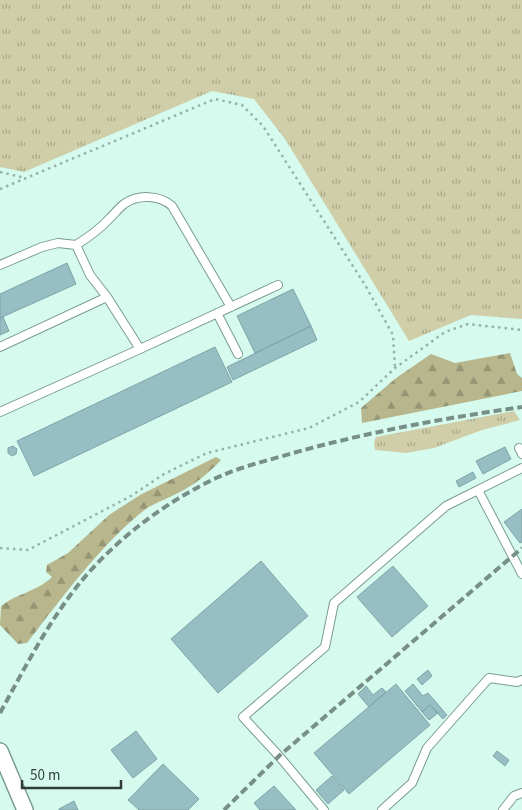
<svg xmlns="http://www.w3.org/2000/svg" width="522" height="810" viewBox="0 0 522 810" font-family="'Source Sans 3',sans-serif">
<defs>
<pattern id="grass-tufts" width="24" height="20" patternUnits="userSpaceOnUse" patternTransform="scale(1.25)"><rect width="24" height="20" fill="#cfcea9"/><path d="M3 7l-1-3M5 7V3M7 7l1-3M15 17l-1-3M17 17v-4M19 17l1-3" fill="none" stroke="#a8a98b"/></pattern>
<pattern id="forest-firs" width="22" height="20" patternUnits="userSpaceOnUse" patternTransform="scale(1.25)"><rect width="22" height="20" fill="#b7b68d"/><path d="M5 1l3.5 6h-7zM16 11l3.5 6h-7z" fill="#959574"/></pattern>
</defs>
<rect width="100%" height="100%" fill="#d6fbee"/>
<path fill="url(#grass-tufts)" d="M0 0H522V319L471 315 409 341 285 139 254 99 212 91 24 172 0 167Z
M514 411 520 420 482 430 434 448 406 453 375 450 374 442 376 437Z"/>
<path fill="url(#forest-firs)" d="M510 353 517 374 522 378V391L362 423 361 408 396 378 431 354 455 363Z
M216 457 221 460C208 474 193 486 176 494 165 500 151 504 142 512 99 547 61 599 27 643L18 644 0 625 1 606C18 593 36 592 52 577L46 572 47 565 68 553 109 515 140 495Z"/>
<path fill="#97bec2" stroke="#7ea4a9" d="M67 263 76 284 0 318V294Z
M293 289 311 326 255 353 237 316Z
M3 317 9 331 0 335V318Z
M311 326 317 340 233 380 227 367Z
M215 347 232 382 34 476 17 441Z
M13 446 17 449 16 454 12 456 8 453V448Z
M505 447 511 459 483 474 476 461Z
M473 472 476 478 459 487 456 481Z
M522 509V542L520 543 504 522Z
M261 561 308 616 218 693 171 639Z
M393 566 428 606 392 637 357 597Z
M428 670 432 676 422 685 417 679Z
M396 684 430 725 349 794 314 753Z
M413 684 423 696 428 693 447 715 443 719 430 705 422 712 405 691Z
M366 686 373 695 382 688 386 692 369 707 358 694Z
M430 705 438 713 429 720 422 712Z
M136 731 157 759 133 778 111 750Z
M497 751 509 760 505 766 493 756Z
M163 764 199 799 188 810H139L128 800Z
M332 776 344 790 328 804 316 790Z
M274 786 296 810H260L254 803Z
M74 801 78 810H59V809Z"/>
<g fill="none" stroke-linecap="round" stroke-linejoin="round">
<g stroke="#7a9c90" stroke-width="10">
<path id="lane" d="M76 245C89 237 100 229 110 218 115 213 119 208 124 204 138 194 160 195 172 206L231 307
M0 265 42 247 58 243 76 245 90 275 107 297 140 349
M217 313 238 354
M0 347 107 297
M0 412 140 349 278 285
M519 448 522 454
M478 490 522 574
M324 810 279 756 243 717 325 647 334 603 446 506 522 468
M382 810 412 783 427 748 489 678 517 682 522 680
M503 810 514 796 522 793"/>
</g>
<g stroke="#7a9c90" stroke-width="18">
<path id="street" d="M0 751 25 810"/>
</g>
<path stroke="#96b2a9" stroke-width="2.5" stroke-dasharray="2.5 4" stroke-linecap="butt" d="M0 172 25 178
M0 189 215 99 242 105 263 126 365 285 393 335 395 368
M0 548 28 550 131 496 164 474 207 453 309 428 359 402 395 368 445 332 468 324 522 330"/>
<use href="#lane" stroke="#fff" stroke-width="8"/>
<use href="#street" stroke="#fff" stroke-width="15"/>
<path stroke="#778f87" stroke-width="4" stroke-dasharray="8 4" stroke-linecap="butt" d="M0 713C27 664 53 612 91 570 126 532 167 502 214 479 239 467 266 461 293 453 368 432 445 418 522 407
M224 810 279 756 522 548"/>
</g>
<path d="M22 780v8h99v-8" fill="none" stroke="#303e39" stroke-width="2.5"/>
<text x="30" y="780" font-size="15" fill="#303e39" stroke="#d6fbee" stroke-width="4" paint-order="stroke">50 m</text>
</svg>
